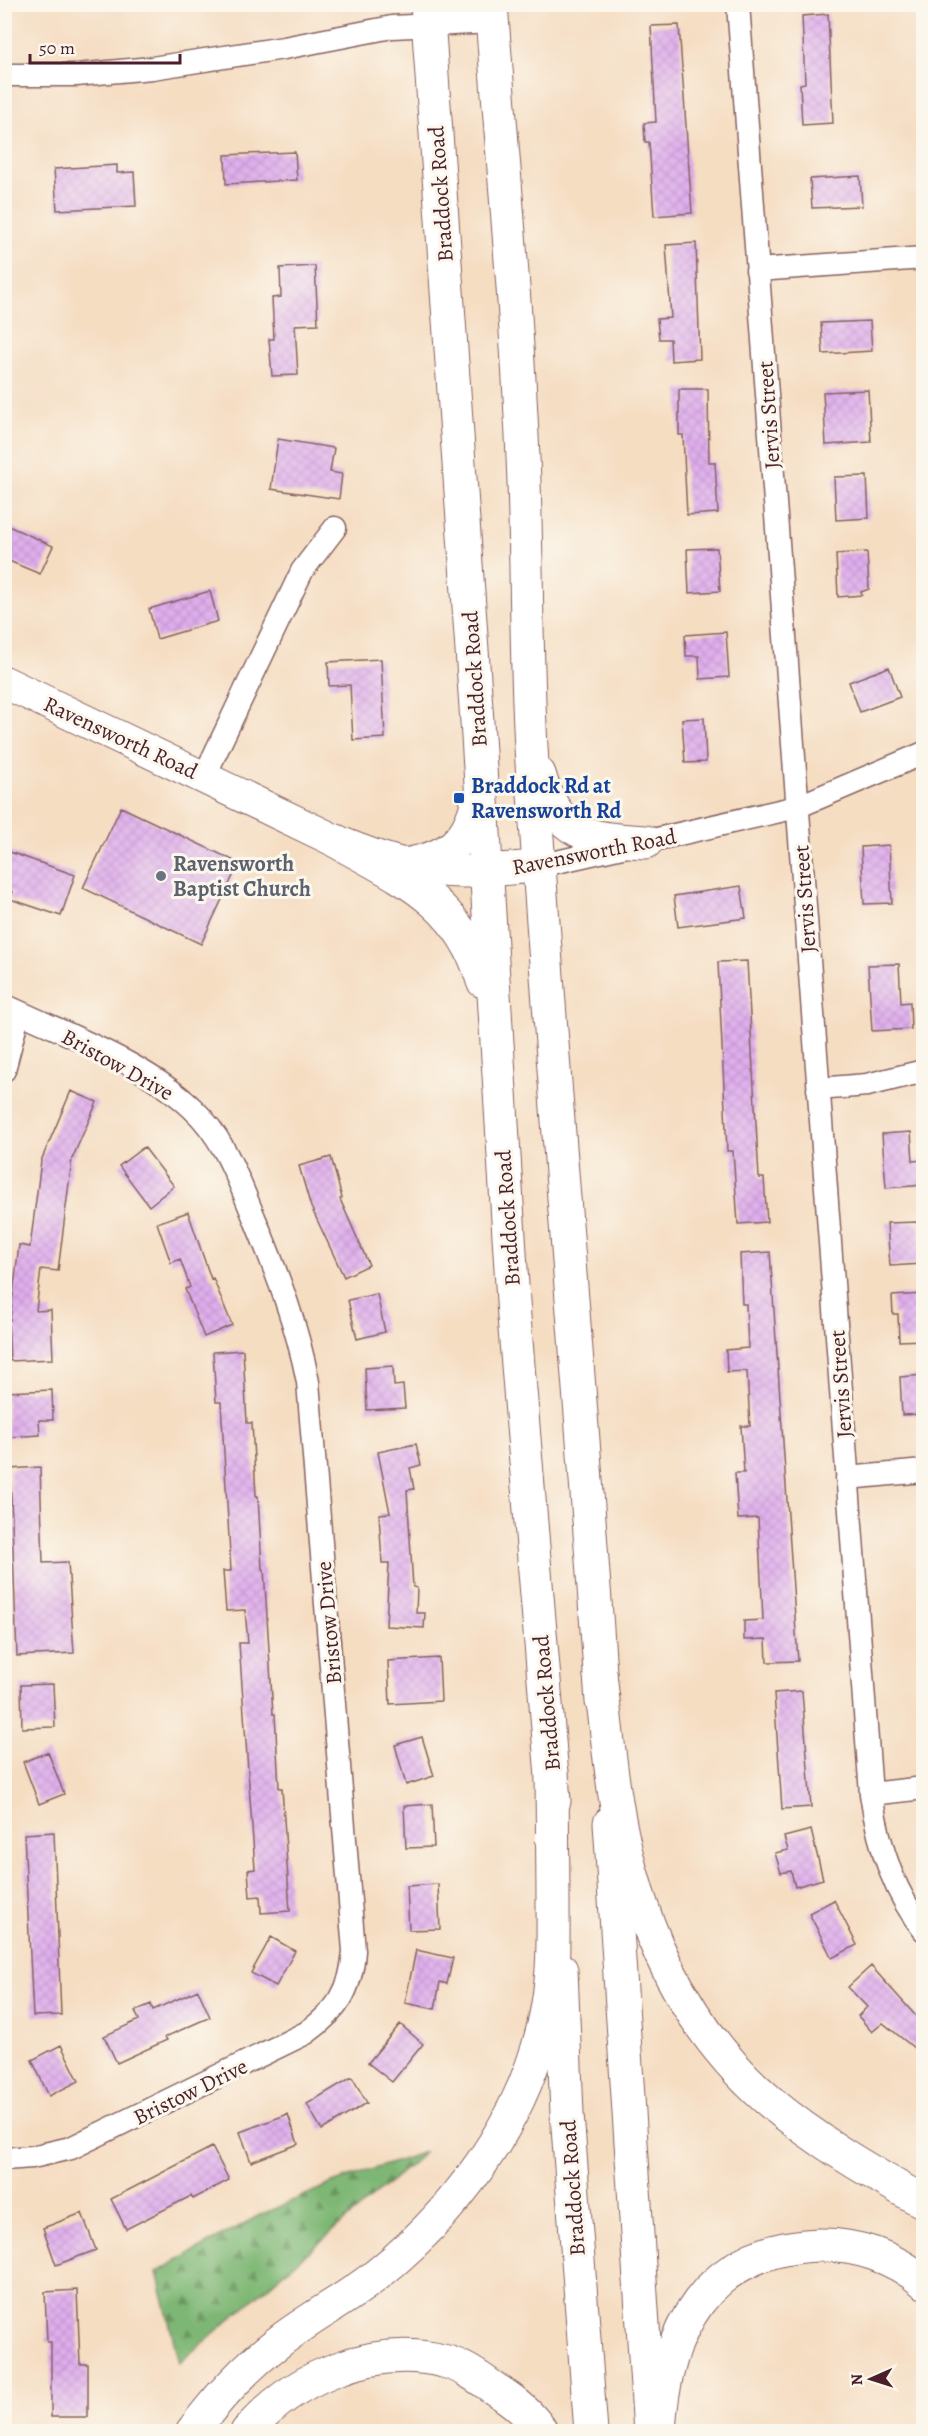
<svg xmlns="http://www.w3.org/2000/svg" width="928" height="2436" viewBox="0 0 928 2436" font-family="Alegreya,serif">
<defs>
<pattern id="forest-firs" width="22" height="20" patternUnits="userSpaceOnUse" patternTransform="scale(1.5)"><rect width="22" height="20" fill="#7eb774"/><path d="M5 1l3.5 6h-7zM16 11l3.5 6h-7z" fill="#69945f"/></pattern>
<pattern id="building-cross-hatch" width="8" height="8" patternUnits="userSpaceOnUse" patternTransform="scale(1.5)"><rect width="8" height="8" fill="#dfaeed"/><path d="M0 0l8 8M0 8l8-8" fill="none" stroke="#c195cb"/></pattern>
</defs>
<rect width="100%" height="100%" fill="#fbf7ec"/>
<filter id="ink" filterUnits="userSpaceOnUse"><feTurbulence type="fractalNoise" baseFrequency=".0167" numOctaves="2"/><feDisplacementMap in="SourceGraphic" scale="12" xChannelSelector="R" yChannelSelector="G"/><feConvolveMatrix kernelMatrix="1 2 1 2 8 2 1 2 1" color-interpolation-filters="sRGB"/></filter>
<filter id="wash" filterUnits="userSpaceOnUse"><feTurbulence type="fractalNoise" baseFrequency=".008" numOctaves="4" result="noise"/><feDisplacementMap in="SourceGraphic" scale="24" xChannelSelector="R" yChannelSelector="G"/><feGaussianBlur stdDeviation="1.35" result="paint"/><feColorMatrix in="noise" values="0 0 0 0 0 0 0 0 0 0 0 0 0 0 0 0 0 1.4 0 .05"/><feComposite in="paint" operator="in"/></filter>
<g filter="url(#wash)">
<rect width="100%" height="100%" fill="#f5ddc2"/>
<path fill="url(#forest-firs)" stroke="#646b50" stroke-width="1.5" d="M425 2152 179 2363 157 2272 258 2216 335 2182Z"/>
<g id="blocks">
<path fill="url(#building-cross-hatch)" d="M828 14 833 123 802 125 800 84 805 83 802 16Z
M679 25 692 213 654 216 649 142H645L644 123 656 122 651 26Z
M295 152 297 180 226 184 225 155Z
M117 165V173L134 172 136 206 57 210 54 169Z
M860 176 862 206 812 208 810 179Z
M696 243 700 359 671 361 670 339H659L657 319 671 318 666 245Z
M315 266 318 324 295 325 298 375 272 376 269 339H274L272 298 281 297 280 268Z
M870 321 872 351 823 354 821 323Z
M679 389H708L709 462H715L718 513 687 515 683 435H679Z
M868 390 871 442 826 445 823 392Z
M278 439 334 448 330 472 342 474 339 499 271 489Z
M867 476 869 518 836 520 834 477Z
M4 524 53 546 40 574 4 559Z
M717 548 720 591 689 593 687 549Z
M867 552 869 589 861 592 862 595 838 597 836 554Z
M210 591 218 621 157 639 149 609Z
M726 632 729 677 700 679 699 656H686L685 635Z
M381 659 385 738 353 740 350 685 329 686 328 662Z
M889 667 900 697 860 712 849 682Z
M704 718 706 762 685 763 682 719Z
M121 807 239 863 201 944 83 888Z
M889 845 892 903 864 904 861 847Z
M4 850 75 875 61 916 10 899 13 892 4 890Z
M741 886 746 918 678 927 674 896Z
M747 961 759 1178H764L767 1222 738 1224 733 1151H727L718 962Z
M899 964 901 1003 910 1002 911 1029 872 1031 868 965Z
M71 1091 97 1102 72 1159 58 1271 41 1269 36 1311 51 1310 53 1359 10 1361 8 1321 10 1320 19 1245 30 1247 41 1161Z
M911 1132 913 1161 924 1160V1185L886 1188 882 1134Z
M144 1147 174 1186 149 1206 119 1166Z
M331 1157 342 1198 340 1199 369 1265 344 1277 311 1207 299 1166Z
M188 1212 211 1279 213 1278 232 1325 204 1337 185 1289 190 1287 180 1259 171 1263 157 1223Z
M919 1222 922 1264 890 1266 887 1223Z
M770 1252 798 1661 767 1662 766 1639 744 1640V1621L763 1620 758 1518 738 1519 735 1473H744L741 1426H750L747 1371 727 1372 726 1350 748 1348 746 1304H742L740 1254Z
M377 1294 385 1332 357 1339 348 1300Z
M923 1294 924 1340 899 1341 898 1314H893L892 1296Z
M243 1350 247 1423H252L256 1496H258L262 1569H264L273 1714H275L279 1788H282L290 1911 261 1913 260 1896 250 1897 248 1870 255 1869 239 1643H248L245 1610 226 1611 223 1571H231L221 1402H216L213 1352Z
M393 1366 394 1386 403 1385 405 1408 367 1410 365 1368Z
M924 1375V1414L902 1415 900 1377Z
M52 1390 53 1420H39L40 1435 8 1437 6 1392Z
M416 1444 421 1465 410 1468 414 1489 407 1490 413 1587 417 1588 416 1613H425L424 1628 386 1626 389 1563H382L379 1514 390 1513 378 1452Z
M40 1467 43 1563 68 1562 74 1653 17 1656 10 1469Z
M439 1658 441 1701 390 1704 388 1661Z
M53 1684 55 1727 22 1728 21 1685Z
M802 1691 811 1807 782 1809 774 1693Z
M422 1737 434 1776 406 1785 395 1745Z
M48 1752 64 1794 39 1804 23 1762Z
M432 1804 434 1847 406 1848 404 1806Z
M811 1830 823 1879 795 1887 791 1871 781 1873 775 1853 788 1850 784 1837Z
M54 1832 61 2015 33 2016 24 1834Z
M438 1884 440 1929 409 1930 407 1886Z
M834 1900 857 1945 832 1958 809 1913Z
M271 1937 295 1951 276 1986 251 1973Z
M416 1950 453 1958 447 1984 440 1982 435 2009 405 2003Z
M871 1966 924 2025V2056L883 2023 872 2032 858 2016 867 2007 848 1987Z
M198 1990 210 2017 165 2037 167 2040 117 2063 104 2036 139 2020 135 2011 151 2004 153 2010Z
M400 2024 423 2044 392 2082 368 2063Z
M61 2045 79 2081 49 2096 32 2060Z
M352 2077 367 2103 322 2130 307 2104Z
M288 2114 298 2144 251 2162 240 2132Z
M212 2147 229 2180 193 2199 191 2196 126 2229 111 2199Z
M82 2213 96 2250 56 2265 43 2228Z
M77 2290 80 2364H88V2417H51V2342H47L45 2292Z"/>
</g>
</g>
<g filter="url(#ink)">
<use href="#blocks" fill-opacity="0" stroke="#866260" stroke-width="1.5"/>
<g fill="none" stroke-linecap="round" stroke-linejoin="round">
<g stroke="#866260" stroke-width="25">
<path id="minor" d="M738 4 871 1794C878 1843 892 1891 924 1930
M4 75H76L152 68 284 48 392 27 492 22
M757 270 924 258
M204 777 302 571 335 528
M539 866 797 807 924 753
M4 1005C65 1034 143 1062 192 1108 225 1138 239 1182 256 1222 278 1276 297 1325 308 1382L354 1951C351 1991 338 2010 306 2033L71 2148 32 2157 4 2159
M4 1070 19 1012
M818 1089 867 1085 924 1071
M847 1478 924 1471
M871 1794 924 1788"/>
</g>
<g stroke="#866260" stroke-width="34">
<path id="secondary" d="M4 682 336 841C366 853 396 865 428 869 465 875 502 869 539 866"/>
</g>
<g stroke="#866260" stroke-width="35">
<path id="primary" d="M427 4 478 736 514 1317 554 1801
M491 4C503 163 518 323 524 482 527 571 526 659 531 747 551 1066 581 1384 602 1702
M539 774C557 836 589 839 646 842
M336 841C402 878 461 902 483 981
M404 865C447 858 468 843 478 800
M610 1823 650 2432
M561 1970 567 2114 591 2432"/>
</g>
<g stroke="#866260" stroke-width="35">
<path id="motorway" d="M600 1675C608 1739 613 1806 630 1868 654 1957 698 2039 768 2100 815 2140 870 2172 924 2202
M192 2432C218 2397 245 2367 280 2341 311 2317 347 2299 378 2274 467 2202 540 2098 551 1981 554 1954 553 1926 553 1899 553 1857 552 1815 552 1772
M247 2432C293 2377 372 2344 443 2361 462 2365 479 2378 495 2389 513 2400 530 2414 542 2432
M659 2432C664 2331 707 2249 818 2245 856 2244 894 2257 924 2282"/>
</g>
<use href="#minor" stroke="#fff" stroke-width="22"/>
<use href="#secondary" stroke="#fff" stroke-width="32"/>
<use href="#primary" stroke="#fff" stroke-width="33"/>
<use href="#motorway" stroke="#fff" stroke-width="33"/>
</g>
</g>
<rect fill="#1a4fb4" stroke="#fbf7ec" stroke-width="2" x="453" y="792" width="12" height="12" rx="3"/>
<circle fill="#6b7280" stroke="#fbf7ec" stroke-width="2" cx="161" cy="876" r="6"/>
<g text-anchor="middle" stroke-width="6" stroke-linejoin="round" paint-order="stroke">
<g font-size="22" fill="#4a1f2b" stroke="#fbf7ec">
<text transform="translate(440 194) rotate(-94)" y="8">Braddock Road</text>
<text transform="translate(768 415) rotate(-94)" y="8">Jervis Street</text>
<text transform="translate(474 679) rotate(-94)" y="8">Braddock Road</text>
<text transform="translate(121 737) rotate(25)" y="8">Ravensworth Road</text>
<text transform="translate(594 851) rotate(-11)" y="8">Ravensworth Road</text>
<text transform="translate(804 899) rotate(-94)" y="8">Jervis Street</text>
<text transform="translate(118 1064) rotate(29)" y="8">Bristow Drive</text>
<text transform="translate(507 1218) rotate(-94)" y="8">Braddock Road</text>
<text transform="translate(840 1384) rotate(-94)" y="8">Jervis Street</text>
<text transform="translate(328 1623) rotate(-95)" y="8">Bristow Drive</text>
<text transform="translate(546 1703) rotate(-95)" y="8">Braddock Road</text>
<text transform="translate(190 2091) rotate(-26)" y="8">Bristow Drive</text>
<text transform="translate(572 2188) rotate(-94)" y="8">Braddock Road</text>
</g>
<g font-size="22" font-weight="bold" fill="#164399" stroke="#fbf7ec" text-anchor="start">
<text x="471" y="793">Braddock Rd at<tspan x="471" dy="25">Ravensworth Rd</tspan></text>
</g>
<g font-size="22" font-weight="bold" fill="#5b616d" stroke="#fbf7ec" text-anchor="start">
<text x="173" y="871">Ravensworth<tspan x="173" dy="25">Baptist Church</tspan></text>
</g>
</g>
<rect width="928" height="2436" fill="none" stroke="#fbf7ec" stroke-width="24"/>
<g transform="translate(871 2379) rotate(267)" stroke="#fbf7ec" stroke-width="4.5" paint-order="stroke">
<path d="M0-4.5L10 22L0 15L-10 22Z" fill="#4a1f2b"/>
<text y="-9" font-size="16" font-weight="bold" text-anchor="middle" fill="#4a1f2b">N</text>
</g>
<path d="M30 54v9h150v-9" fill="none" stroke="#4a1f2b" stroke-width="3"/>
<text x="39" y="54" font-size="18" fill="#4a1f2b" stroke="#fbf7ec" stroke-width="4.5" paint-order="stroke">50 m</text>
</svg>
